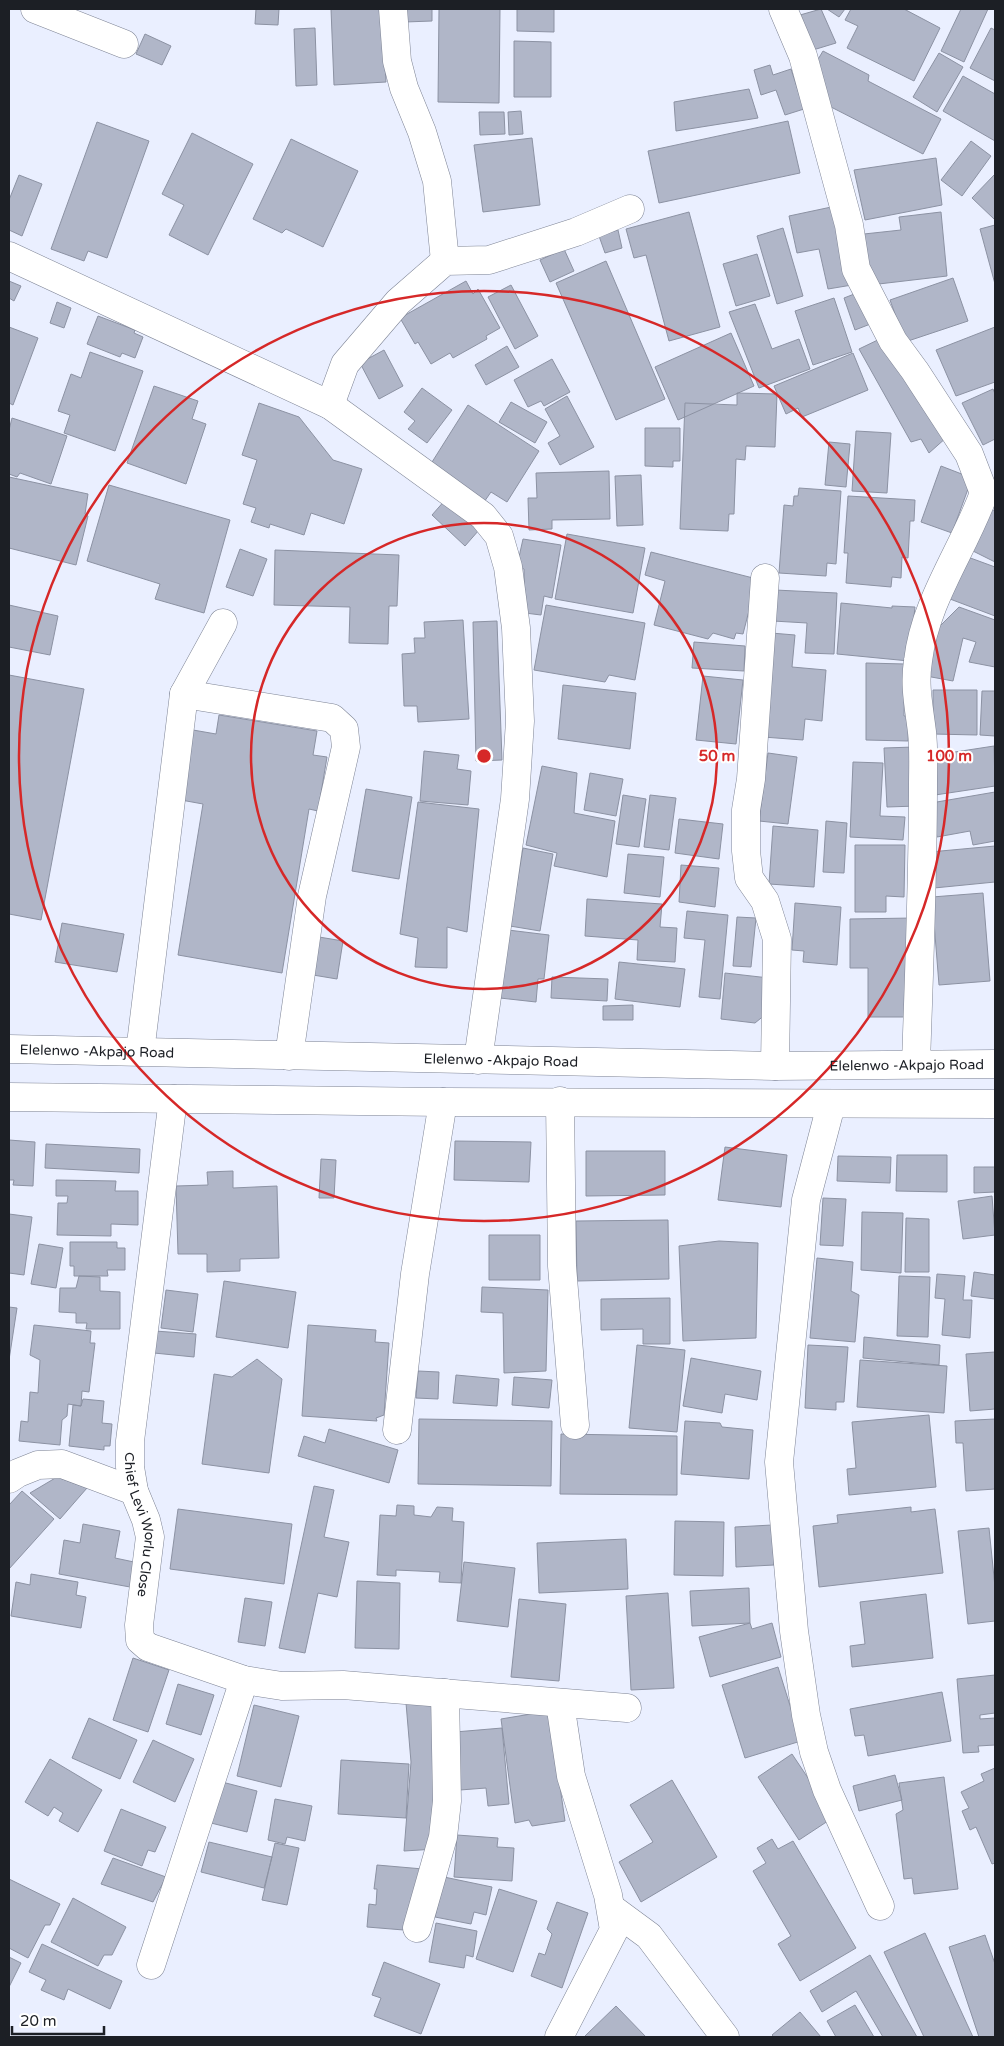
<svg xmlns="http://www.w3.org/2000/svg" width="1004" height="2046" viewBox="0 0 1004 2046" font-family="'Varela Round',sans-serif">
<rect width="100%" height="100%" fill="#eaefff"/>
<path fill="#b0b6c8" stroke="#8c92a3" d="M256 9H279L278 25 255 24Z
M331 9H382L386 82 334 85Z
M404 9H432V21L405 22Z
M439 9H500L499 103 438 102Z
M517 9H554V32L517 31Z
M821 9 836 43 813 50 800 15Z
M827 9H845L839 17Z
M851 9H904L940 28 914 81 847 48 858 26 845 20Z
M961 9H988L964 62 941 51Z
M315 28 317 85 296 86 294 29Z
M991 28 995 30V81L970 68Z
M145 34 171 46 162 65 136 54Z
M514 41 551 42V97H514Z
M823 51 869 75 868 81 941 119 923 154 831 107 817 61Z
M939 53 963 67 937 112 913 97Z
M770 65 773 75 791 69 804 109 785 115 776 90 761 95 754 70Z
M963 76 995 94V141L943 111Z
M749 89 758 118 676 131 674 102Z
M521 111 523 134 509 135 508 112Z
M479 112H504L505 134 480 135Z
M788 121 800 173 659 203 648 151Z
M97 122 149 141 107 258 88 251 84 261 51 249Z
M192 133 253 164 208 255 169 235 184 205 162 194Z
M532 138 540 205 483 212 474 145Z
M291 139 358 171 323 247 286 229 282 233 253 219Z
M971 141 991 156 962 196 941 180Z
M936 158 942 205 865 220 854 170Z
M995 174V218L994 219 972 198Z
M19 175 42 184 22 236 9 230V200Z
M836 206 852 285 828 289 819 249 797 253 789 216Z
M689 212 720 327 669 341 646 255 634 258 626 229Z
M941 212 947 276 870 285 864 234 901 230 899 217Z
M995 225V284L980 229Z
M783 228 803 296 777 304 757 236Z
M618 230 622 248 605 253 599 236Z
M564 249 574 271 550 282 540 260Z
M757 254 770 296 736 306 723 264Z
M606 261 665 399 616 420 556 283Z
M953 278 968 321 905 342 890 300Z
M9 281 21 286 14 301 9 298Z
M466 281 473 294 478 289 500 328 486 336 487 339 453 358 450 353 431 364 418 342 415 344 400 318Z
M511 285 538 336 515 349 488 297Z
M862 291 873 323 855 330 844 298Z
M834 298 852 352 813 365 795 311Z
M57 302 71 308 64 328 50 323Z
M755 304 772 349 799 339 810 369 759 388 729 312Z
M98 316 135 330 134 333 143 337 135 358 122 353 120 357 87 344Z
M9 327 38 338 13 405 9 403Z
M995 327V382L956 396 936 350Z
M731 333 754 386 678 420 655 367Z
M884 337 947 437 929 453 921 439 911 442 859 349Z
M507 346 519 367 486 385 475 365Z
M384 350 403 386 379 399 360 363Z
M90 352 143 371 115 451 64 433 70 415 58 411 71 374 81 378Z
M853 353 868 390 802 417 798 408 786 414 774 386Z
M552 359 570 392 544 406 541 401 528 407 514 380Z
M154 386 198 401 192 419 206 424 186 484 127 463Z
M422 388 452 410 427 443 408 429 415 421 404 412Z
M993 389 995 394V439L983 445 962 403Z
M737 393 777 394 775 447 746 446 745 460 736 459 734 514H729L728 531 680 529 685 403 737 405Z
M567 396 594 447 560 465 548 443 560 436 545 409Z
M511 402 547 422 535 443 499 422Z
M259 403 299 417 333 460 362 469 344 524 311 513 304 535 270 524 269 528 251 522 256 508 243 504 257 460 242 455Z
M468 405 539 451 507 502 491 492 482 505 427 470Z
M12 418 67 436 51 484 20 473 17 477 9 474V430Z
M645 428H680V461H673V467L645 466Z
M856 431 891 433 887 493 852 491Z
M829 442 850 444 846 487 825 485Z
M941 466 972 478 952 533 921 522Z
M609 471 610 519 552 520V529L529 530 528 498H537L536 473Z
M641 475 643 525 617 526 615 476Z
M9 477 88 494 85 514 88 516 76 565 9 548Z
M109 485 230 520 204 613 155 599 160 584 87 561Z
M799 488 841 491 836 564 827 563 826 576 779 573 784 505 793 506 794 496H798Z
M848 496 915 500 914 521H910L908 558 902 557 901 578 892 577 891 587 846 583 848 553H844Z
M446 499 479 530 465 546 432 515Z
M986 506 995 511V562L965 547Z
M567 534 645 548 633 613 555 599Z
M523 539 561 545 552 598 544 596 541 615 525 613 524 569 517 566Z
M240 549 267 559 253 596 226 587Z
M275 550 399 555 397 606H389L388 644 349 643 350 607 274 605Z
M651 552 757 579 743 634 736 633 734 639 713 633 708 639 654 625 665 581 645 575Z
M965 556 995 567V616L950 599Z
M775 590 837 593 834 654 805 653 807 623 773 621Z
M841 603 892 608V606L915 607 909 661 837 654Z
M9 605 58 616 50 655 9 647Z
M546 605 645 623 635 680 609 675 605 682 534 670Z
M959 607 995 620V667L969 662 976 642 963 638 953 681 926 676 936 630Z
M463 620 469 719 418 722 417 706H404L402 654 415 653 414 638H425L424 622Z
M497 621 502 760 476 761 473 622Z
M771 633 795 635 792 667 826 670 822 721 805 719 803 740 763 737Z
M694 642 745 646 744 671 692 668Z
M866 663 905 664 904 716H909L908 741 866 740Z
M9 675 84 689 41 920 9 914Z
M703 676 743 680 736 744 696 740Z
M563 685 636 693 630 749 558 739Z
M933 690H977V735L933 734Z
M982 691H995V736L980 735Z
M219 715 317 731 313 755 327 757 318 811 309 809 282 973 178 955 203 804 181 800 193 730 216 734Z
M994 746 995 786 935 795 929 756Z
M914 747 917 806 887 807 884 748Z
M424 751 459 755 457 769 471 771 468 805 420 801Z
M768 753 797 757 788 824 759 821Z
M853 762 883 763 880 816 905 817 903 840 850 837Z
M542 766 577 773 574 813 615 821 607 877 554 866 557 853 526 845Z
M590 773 623 779 616 816 584 810Z
M366 789 412 797 399 879 352 871Z
M995 792V841L973 845 970 831 937 837 931 803Z
M623 795 646 799 639 847 616 844Z
M650 795 676 798 669 850 644 847Z
M418 802 479 809 467 932 447 927V968L415 967 418 938 400 934Z
M679 819 723 824 719 859 675 853Z
M826 821 847 823 844 873 823 872Z
M773 826 818 830 814 887 769 884Z
M855 845H905L904 897 886 896V912H855Z
M995 846V882L934 888 930 852Z
M523 848 553 854 540 931 510 926Z
M628 854 664 857 660 897 624 893Z
M681 865 719 868 715 907 679 902Z
M983 893 990 981 939 985 932 897Z
M587 899 662 904 660 927 677 928 675 962 637 960 638 940 585 936Z
M795 903 841 907 837 965 803 962 804 951 792 950Z
M687 911 728 915 720 999 699 997 705 940 684 938Z
M737 917 756 918 751 967 733 966Z
M913 918V1017H868V968H850V919Z
M62 923 124 934 117 972 55 962Z
M508 930 549 935 544 979H538L536 1002 500 998Z
M313 936 343 941 337 979 307 974Z
M619 962 685 969 680 1007 615 999Z
M725 973 769 978 766 1014 755 1023 721 1019Z
M552 977 608 979 607 1001 551 998Z
M633 1005V1020H603V1006Z
M9 1140 35 1142 33 1186 13 1185 14 1180H9Z
M455 1141 531 1142 529 1182 454 1180Z
M46 1144 140 1149 139 1173 45 1168Z
M725 1147 787 1155 781 1207 718 1200Z
M586 1151H665V1195L586 1196Z
M897 1155H947V1192L896 1191Z
M838 1156 891 1157 890 1183 837 1181Z
M321 1159 336 1160 334 1198H319Z
M974 1167H995V1192L974 1193Z
M233 1171V1188L277 1186 279 1258 240 1259V1271L207 1272V1254H178L176 1186 208 1185 207 1172Z
M56 1180 116 1181 115 1191H138V1225L111 1224V1236L57 1235 58 1203H67L68 1196H56Z
M992 1196 995 1235 963 1239 958 1201Z
M823 1198 846 1199 843 1246 820 1245Z
M862 1212 903 1213 901 1273 861 1270Z
M9 1214 32 1217 24 1275 9 1273Z
M906 1218 929 1219V1272H905Z
M668 1220 669 1279 577 1281 576 1221Z
M489 1235H540V1280H489Z
M719 1241 758 1243 756 1338 683 1341 679 1246Z
M70 1242H117V1248H125V1270H107L108 1276H74V1266H70Z
M39 1244 63 1248 56 1288 31 1284Z
M817 1258 853 1262 851 1291 859 1295 855 1342 810 1338Z
M974 1272 995 1275V1299L971 1296Z
M937 1274 965 1276 963 1300H972L970 1338 942 1335 945 1299 935 1298Z
M79 1276 100 1277V1291L120 1292V1329H86L87 1323H76V1313L59 1312 60 1288H76Z
M899 1276 930 1277 928 1337 897 1336Z
M224 1281 296 1292 288 1348 216 1337Z
M482 1287 548 1290 546 1371 504 1373 503 1313 481 1312Z
M166 1290 198 1294 193 1332 161 1328Z
M670 1298V1344H643V1329L601 1330V1299Z
M9 1307 17 1308 9 1360Z
M34 1325 91 1331 90 1343H95L89 1392 82 1391 81 1406 68 1404 67 1416 62 1420 60 1445 19 1441 21 1421 28 1422 30 1392 38 1393 40 1360 30 1355Z
M308 1325 376 1330 375 1342 389 1343 384 1415 376 1418 377 1421 302 1416Z
M155 1331 196 1334 194 1357 154 1353Z
M864 1337 940 1345 939 1365 863 1358Z
M637 1345 685 1350 677 1432 629 1428Z
M808 1345 848 1347 844 1402H836V1410L805 1408Z
M995 1352V1409L970 1411 966 1354Z
M691 1358 761 1371 757 1400 725 1394 722 1413 683 1406Z
M257 1359 282 1379 269 1473 202 1464 214 1374 232 1377Z
M860 1360 947 1366 944 1413 857 1407Z
M418 1371 439 1372 438 1399 416 1398Z
M456 1375 499 1379 497 1406 453 1403Z
M514 1377 552 1380 549 1408 512 1405Z
M83 1399 104 1401 102 1423 112 1424 110 1446H104V1450L69 1446 73 1405 81 1406Z
M929 1415 936 1487 849 1495 847 1469 856 1468 852 1422Z
M419 1419 552 1421 551 1486 418 1484Z
M995 1419V1489L966 1491 963 1443H956L955 1421Z
M685 1421 720 1423 722 1427 753 1430 749 1479 681 1474Z
M329 1429 398 1450 389 1483 298 1456 304 1436 325 1443Z
M561 1434 677 1436V1495L560 1494Z
M57 1477 87 1488 60 1519 30 1493Z
M314 1486 334 1490 324 1537 349 1542 337 1597 318 1593 305 1653 279 1648Z
M22 1491 54 1519 9 1569V1505Z
M397 1505 414 1506V1515L431 1517 437 1507 453 1508 452 1521 464 1522 461 1583 439 1582 440 1572 396 1570V1576L377 1575 380 1515 396 1516Z
M911 1507V1512L935 1509 943 1573 819 1587 813 1526 838 1523 837 1515Z
M178 1509 292 1524 284 1584 170 1569Z
M675 1521 724 1522 723 1576 674 1575Z
M83 1524 120 1531 115 1558 134 1562 130 1587 59 1574 64 1540 80 1543Z
M772 1525 774 1565 736 1567 735 1527Z
M989 1528 995 1587V1621L968 1624 958 1531Z
M626 1539 628 1589 539 1593 537 1543Z
M464 1562 515 1568 508 1627 457 1621Z
M31 1574 78 1582 76 1595 86 1597 81 1628 11 1616 16 1582 30 1585Z
M357 1581 400 1583 399 1649 355 1648Z
M749 1588 750 1623 692 1626 690 1591Z
M668 1593 674 1688 631 1690 626 1596Z
M926 1594 933 1658 852 1667 850 1646 865 1644 860 1602Z
M245 1598 272 1602 265 1646 238 1642Z
M519 1599 566 1604 559 1681 511 1677Z
M750 1623 752 1629 772 1623 781 1657 710 1677 699 1637Z
M133 1658 169 1670 148 1732 113 1720Z
M778 1667 801 1741 745 1758 722 1685Z
M995 1675V1713L980 1715V1719L995 1718V1745L978 1746 979 1752 963 1753 957 1679Z
M178 1684 214 1695 201 1735 166 1724Z
M942 1692 951 1741 868 1756 864 1735 855 1736 850 1709Z
M436 1700V1849L404 1851 411 1762 406 1703Z
M254 1705 299 1716 281 1787 237 1776Z
M549 1711 565 1821 532 1826 529 1820 515 1823 501 1719Z
M89 1718 137 1740 120 1779 72 1758Z
M502 1728 509 1804 488 1806 486 1788 460 1790 455 1732Z
M153 1740 194 1759 175 1802 133 1782Z
M792 1754 834 1817 799 1840 758 1777Z
M50 1759 102 1790 78 1832 59 1821 63 1813 54 1807 48 1816 25 1802Z
M341 1760 409 1764 406 1818 338 1814Z
M995 1768V1863L992 1864 976 1827 970 1830 962 1811 969 1808 961 1792 984 1781 981 1774Z
M895 1775 902 1800 859 1811 853 1786Z
M944 1777 958 1889 914 1894 912 1878 904 1879 896 1814 903 1810 899 1783Z
M672 1780 717 1857 641 1902 619 1862 653 1842 630 1805Z
M222 1782 257 1791 247 1832 211 1823Z
M275 1799 312 1806 305 1841 287 1837 285 1844 268 1840Z
M121 1809 166 1827 155 1852 148 1850 142 1866 104 1851Z
M457 1835 498 1838 497 1847 514 1848 512 1881 454 1877Z
M772 1839 778 1849 793 1841 856 1948 800 1981 778 1944 791 1936 753 1871 766 1863 757 1848Z
M209 1842 272 1857 264 1888 201 1872Z
M275 1843 299 1848 287 1905 262 1900Z
M113 1858 166 1877 153 1902 101 1884Z
M377 1865 423 1869 416 1931 367 1927 369 1904 376 1905 377 1889H374Z
M444 1877 492 1887 486 1915 474 1912 471 1924 435 1917Z
M9 1879 60 1904 50 1925H45L28 1958 9 1948Z
M499 1889 537 1901 513 1972 476 1959Z
M73 1898 126 1927 112 1955H104L98 1966 51 1942Z
M557 1902 588 1913 562 1988 531 1976 539 1953 545 1955 552 1934 547 1929Z
M436 1923 477 1931 473 1957 466 1955 464 1968 429 1962Z
M925 1933 973 2037H924L884 1952Z
M985 1935 995 1964V2037H979L949 1947Z
M42 1944 122 1981 110 2009 68 1989 64 2000 41 1990 46 1980 29 1972Z
M870 1955 917 2037H883L856 1991 822 2012 810 1991Z
M9 1957 21 1963 9 1987Z
M384 1962 440 1984 421 2034 374 2016 381 1998 372 1995Z
M855 2005 874 2037H836L827 2021Z
M616 2006 646 2037H586L585 2036Z
M800 2012 821 2037H774L772 2035Z"/>
<g fill="none" stroke-linecap="round" stroke-linejoin="round">
<g stroke="#7e8495" stroke-width="29">
<g id="minor">
<path d="M35 9 124 44"/>
<path d="M393 9 397 61 404 88 422 132 437 181 445 261"/>
<path d="M783 9 803 56 849 225 856 269 893 341 915 371 969 454 984 493C964 549 925 600 918 661 914 686 919 707 922 732 924 749 923 768 923 785 923 878 919 971 916 1064"/>
<path d="M9 256 330 405 483 516 499 536 508 567 516 628 520 721 515 799 478 1060"/>
<path d="M330 405 345 364 398 302 445 261 489 260 576 232 630 209"/>
<path d="M765 578 751 779 746 810V851L749 878 765 901 777 939 775 1066"/>
<path d="M184 694 332 718 344 729 346 747 312 896 289 1056"/>
<path d="M140 1052 184 694 223 623"/>
<path id="s1" d="M173 1099 130 1441V1467L134 1491 146 1520 150 1537 139 1625 140 1640 148 1647 244 1680 282 1686 343 1685 627 1708"/>
<path d="M560 1101 562 1266 575 1425"/>
<path d="M831 1105 806 1200 779 1462 794 1631 806 1715 814 1752 827 1790 880 1906"/>
<path d="M397 1430 415 1274 443 1102"/>
<path d="M9 1479 18 1473 38 1465 62 1464 134 1491"/>
<path d="M611 1908 649 1936 725 2037"/>
<path d="M417 1928 443 1837 447 1801 445 1693"/>
<path d="M151 1965 244 1680"/>
<path d="M559 2037 614 1930 608 1895 571 1776 560 1703"/>
</g>
</g>
<g stroke="#7e8495" stroke-width="29">
<g id="major">
<path id="s2" d="M9 1049 775 1066 995 1064"/>
<path d="M9 1097 443 1102 995 1104"/>
</g>
</g>
<use href="#minor" stroke="#fff" stroke-width="28"/>
<use href="#major" stroke="#fff" stroke-width="28"/>
</g>
<g fill="none" stroke="#d62828" stroke-width="2.5">
<circle cx="484" cy="756" r="233"/>
<circle cx="484" cy="756" r="465"/>
</g>
<g text-anchor="middle" stroke-width="4" stroke-linejoin="round" paint-order="stroke">
<g font-size="14" fill="#1c1f25" stroke="#fff">
<text dy="5" stroke="none"><textPath href="#s2" startOffset="88">Elelenwo -Akpajo Road</textPath></text>
<text dy="5" stroke="none"><textPath href="#s2" startOffset="492">Elelenwo -Akpajo Road</textPath></text>
<text dy="5" stroke="none"><textPath href="#s2" startOffset="898">Elelenwo -Akpajo Road</textPath></text>
<text dy="5" stroke="none"><textPath href="#s1" startOffset="430">Chief Levi Worlu Close</textPath></text>
</g>
</g>
<circle cx="484" cy="756" r="8" fill="#d62828" stroke="#fff" stroke-width="2.5"/>
<g font-size="15" text-anchor="middle" font-weight="bold" fill="#d62828" stroke="#fff" stroke-width="4" stroke-linejoin="round" paint-order="stroke">
<text x="717" y="761">50 m</text>
<text x="949" y="761">100 m</text>
</g>
<rect width="1004" height="2046" fill="none" stroke="#1c1f25" stroke-width="20"/>
<path d="M12 2026v8h92v-8" fill="none" stroke="#1c1f25" stroke-width="2.5"/>
<text x="20" y="2026" font-size="15" fill="#1c1f25" stroke="#ffffff" stroke-width="4" paint-order="stroke">20 m</text>
</svg>
